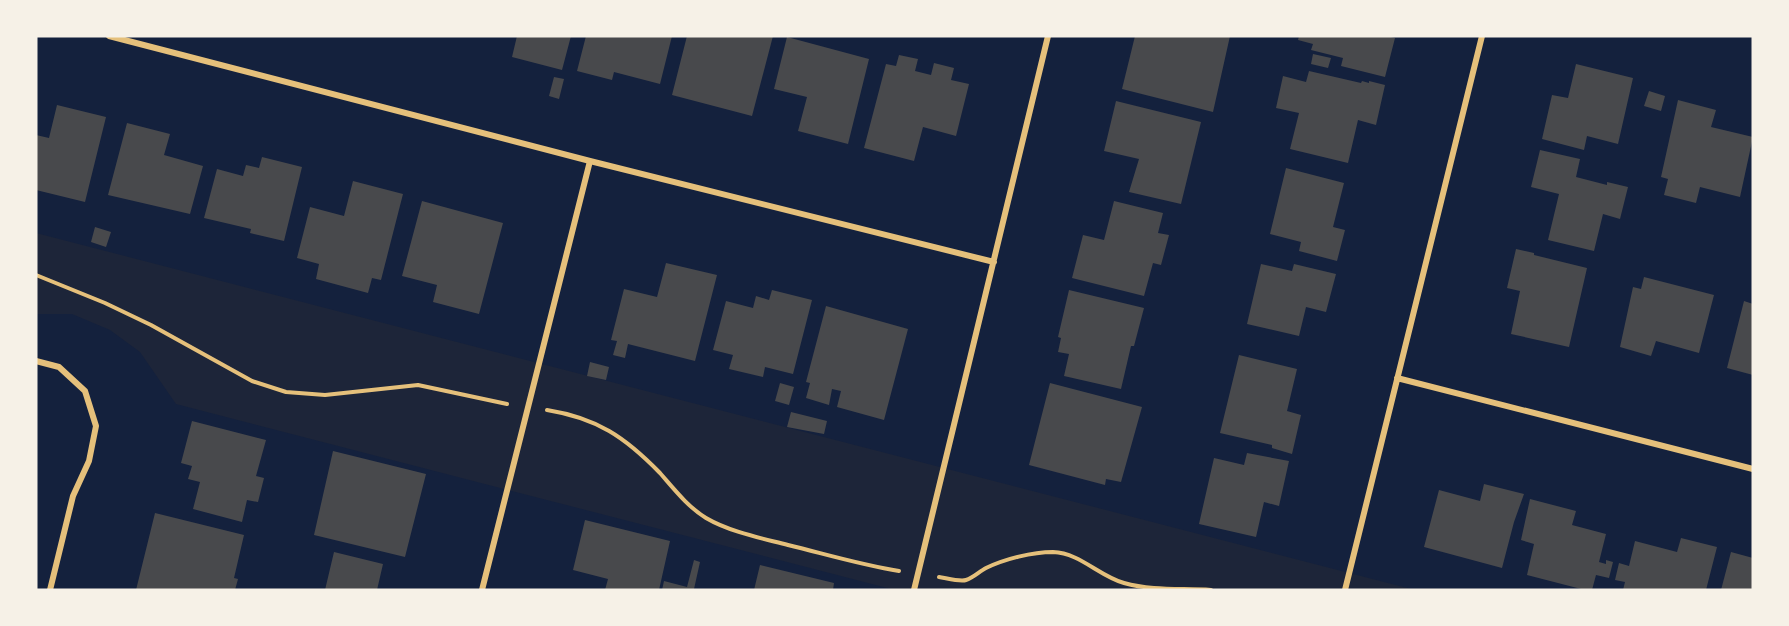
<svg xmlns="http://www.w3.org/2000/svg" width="1789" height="626" viewBox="0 0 1789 626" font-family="Overpass,sans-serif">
<rect width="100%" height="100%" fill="#14213d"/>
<path fill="#1d2539" d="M36 233 1415 590H895L176 404 140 352 110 330 72 314H36Z"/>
<path fill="#48494c" d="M517 36H571L562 70 512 57Z
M586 36H672L660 84 614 72 612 80 577 71Z
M687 36H773L752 116 672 95Z
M1135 36H1230L1213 112 1122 89Z
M1299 36H1387L1395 38 1385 77 1341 66 1343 58 1311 50 1313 44 1298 40Z
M787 37 869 59 848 144 798 131 807 97 774 89Z
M1313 54 1331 58 1328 68 1311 64Z
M899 55 918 59 915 71 931 75 934 63 954 68 951 80 969 84 956 136 923 127 914 161 864 148 886 64 896 66Z
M1576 64 1633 78 1618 144 1587 136 1584 150 1542 139 1552 95 1568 98Z
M1309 71 1361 83 1362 81 1369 83V81L1385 85 1376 125 1358 120 1348 163 1290 149 1299 113 1276 108 1283 76 1306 82Z
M554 77 564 79 559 99 549 96Z
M1649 91 1665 96 1661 111 1644 106Z
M1678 100 1716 110 1711 127 1753 137 1740 197 1700 187 1696 203 1664 195 1668 179 1661 177Z
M1116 101 1201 122 1181 204 1129 192 1139 159 1104 151Z
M57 105 106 117 85 202 36 190V135L49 138Z
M127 123 170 134 164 155 203 166 190 214 108 195Z
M1540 150 1580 159 1576 177 1607 185V182L1628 187 1620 219 1603 214 1594 251 1548 240 1559 194 1531 187Z
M262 157 302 167 284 241 250 233 251 229 204 218 217 169 243 176 246 165 259 168Z
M1286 168 1344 183 1333 227 1345 230 1337 261 1299 251 1301 242 1270 234Z
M353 181 403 194 381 280 372 278 368 293 316 279 319 264 297 258 310 207 344 216Z
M422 201 503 223 479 314 433 302 437 285 402 276Z
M1114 201 1163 213 1158 233 1169 235 1161 265 1153 263 1144 296 1072 278 1083 235 1104 240Z
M95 227 111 232 106 247 91 242Z
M1516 249 1534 253V255L1587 268 1569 347 1511 334 1520 291 1507 288Z
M666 263 717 275 695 361 628 344 625 358 613 355 617 341 611 340 624 289 657 297Z
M1261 264 1292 271 1294 264 1336 274 1326 312 1306 307 1299 336 1247 324Z
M1644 277 1714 295 1699 353 1656 341 1651 356 1620 347 1633 287 1641 289Z
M772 290 812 300 793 374 765 367 763 377 729 369 733 355 713 350 726 301 753 308 756 296 769 300Z
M1069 290 1144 308 1134 346H1131L1121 389 1064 376 1069 354 1058 352 1061 338 1058 337Z
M1744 301 1753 304V375L1727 368Z
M826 306 908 329 884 420 837 407 841 391 832 389 829 405 806 398 810 383 806 382Z
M1239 355 1297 369 1287 411 1301 415 1292 454 1272 448V445L1220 433Z
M590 362 609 367 606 380 587 376Z
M780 383 794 387 789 405 775 401Z
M1050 383 1142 407 1121 482 1106 479 1105 485 1029 465Z
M791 412 827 421 824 434 787 427Z
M192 421 266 440 256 476 264 478 258 502 247 500 242 522 193 509 200 482 188 479 192 466 181 463Z
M333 451 426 474 405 557 314 535Z
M1247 453 1289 461 1279 506 1264 502 1256 537 1199 524 1214 458 1244 465Z
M1484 484 1524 494 1514 522 1502 568 1424 547 1439 490 1480 501Z
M1530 499 1576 511 1572 525 1606 534 1599 562 1606 564V560L1613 562 1609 578 1596 575 1592 590H1585L1527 575 1534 544 1521 540Z
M155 513 244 535 234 578 238 579 235 590H136Z
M585 520 670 541 659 590H605L608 579 573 570Z
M1681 538 1717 547 1706 590H1623L1625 582 1615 580 1619 563 1629 566 1635 541 1677 552Z
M334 552 383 564 377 590H325Z
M1731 552 1753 558V590H1721Z
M694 560 700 562 694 589 662 590 664 581 687 587Z
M760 565 834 583 833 590H754Z"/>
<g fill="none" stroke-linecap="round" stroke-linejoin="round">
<path stroke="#e5c07b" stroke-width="4" d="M36 275 105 303 151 325 252 381 286 392 325 395 418 385 507 404
M547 410C597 418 625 437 660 473 674 489 688 507 706 518 730 532 761 538 788 545 825 554 861 565 899 571
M939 577C946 578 960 582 966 580 973 578 980 571 986 568 1005 559 1032 552 1053 552 1080 553 1099 576 1124 583 1153 591 1182 588 1211 590"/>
<path stroke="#e5c07b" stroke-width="6" d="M109 36 590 161 994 262
M36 361 59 367 85 391 96 426 89 461 73 496 50 590
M1397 378 1753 469
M482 590 590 161
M914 590 1048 36
M1345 590 1482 36"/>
</g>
<rect width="1789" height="626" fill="none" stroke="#f6f1e7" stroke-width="75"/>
</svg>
